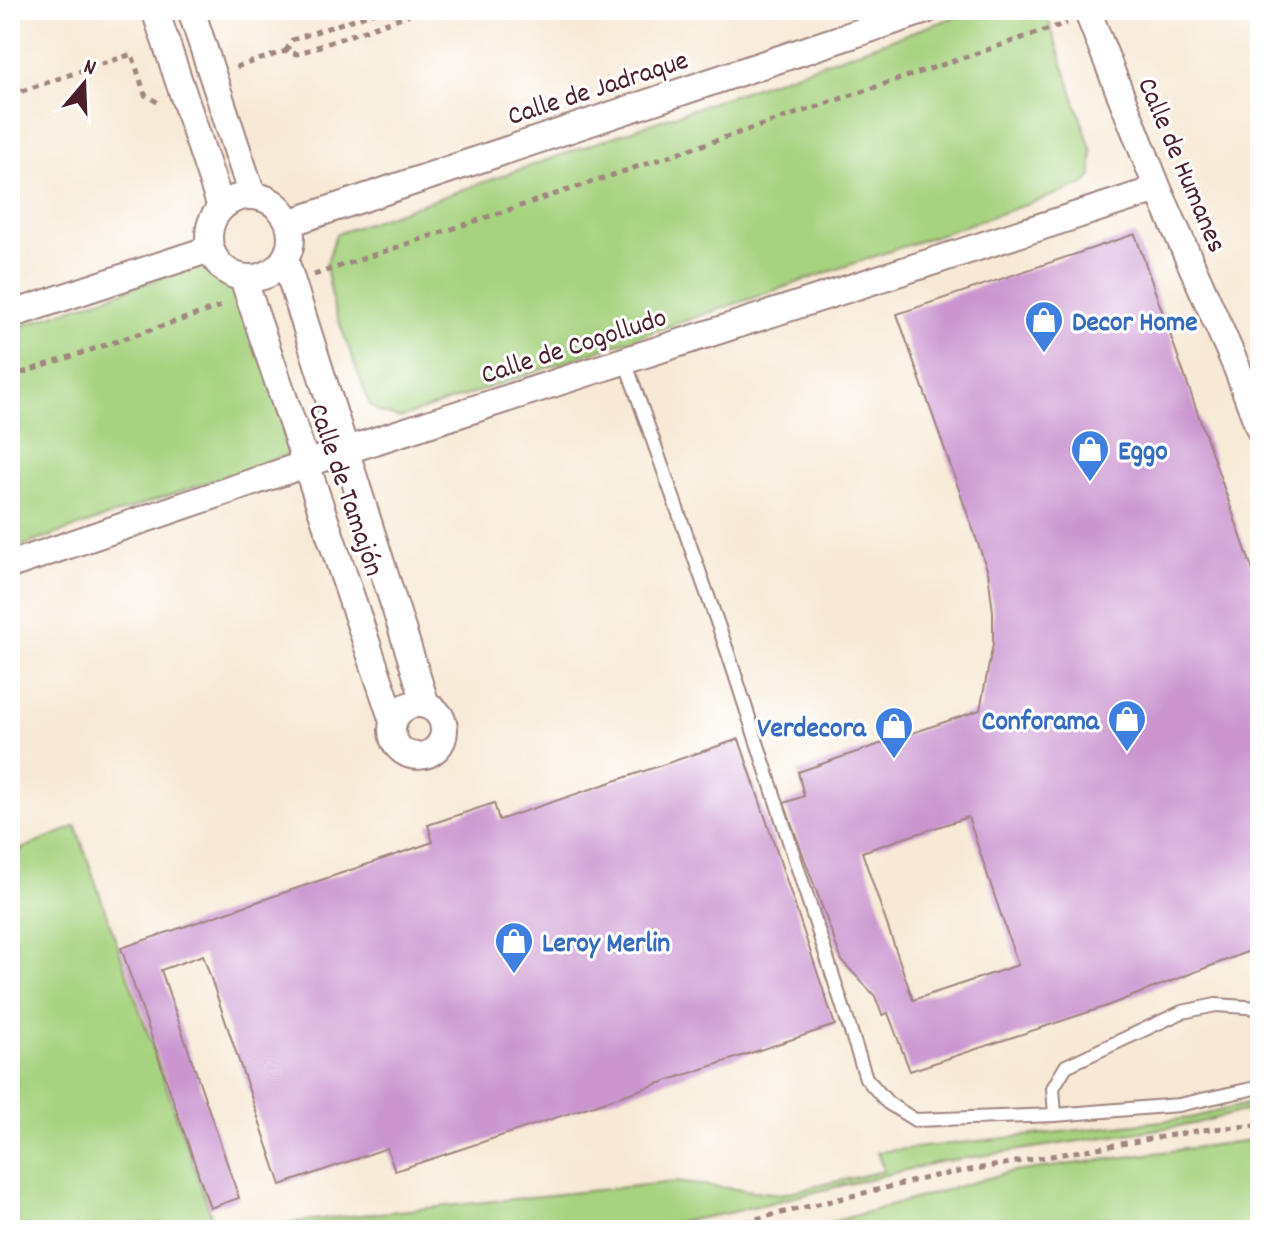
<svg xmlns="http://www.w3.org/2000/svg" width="1270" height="1240" viewBox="0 0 1270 1240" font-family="Dekko,sans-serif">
<rect width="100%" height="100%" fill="#fff"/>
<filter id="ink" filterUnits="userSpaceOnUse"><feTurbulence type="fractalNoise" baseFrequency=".0125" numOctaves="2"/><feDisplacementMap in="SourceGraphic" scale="16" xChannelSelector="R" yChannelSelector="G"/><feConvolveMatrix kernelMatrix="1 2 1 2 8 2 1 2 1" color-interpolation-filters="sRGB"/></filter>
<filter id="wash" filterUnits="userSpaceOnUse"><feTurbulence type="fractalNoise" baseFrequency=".006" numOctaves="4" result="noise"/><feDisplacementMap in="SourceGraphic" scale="32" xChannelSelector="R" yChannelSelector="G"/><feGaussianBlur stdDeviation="1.8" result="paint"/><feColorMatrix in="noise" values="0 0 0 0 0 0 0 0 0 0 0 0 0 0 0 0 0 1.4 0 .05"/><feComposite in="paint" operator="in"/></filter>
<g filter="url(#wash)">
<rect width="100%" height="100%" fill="#f7e9d5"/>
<path fill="#a7d380" stroke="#787956" stroke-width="2" d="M975 10H1045L1092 152V176L1084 185 400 418 379 412 370 405 334 308 326 266 336 234Z
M204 263 217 277 239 287 293 453 10 550V330Z
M76 826 216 1230H10V854Z
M1260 1101V1107L1193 1124 939 1162 728 1213 635 1230H217L674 1182 781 1194 884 1171 877 1152 1190 1118Z
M1260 1139V1230H1198L1103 1221 1063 1230H804L1006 1173Z"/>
<g id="blocks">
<path fill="#cb96d0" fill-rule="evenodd" d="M1135 234 1260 591V947L1104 1007 910 1071 888 1013 882 1015 875 996 842 961 784 803 804 796 798 772 980 710 993 644V612L988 572 897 314ZM968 817 1018 965 913 1000 862 852Z
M739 739 835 1025 395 1171 387 1148 281 1185 203 955 161 970 239 1198 210 1208 121 948 433 842 428 825 494 803 499 820Z"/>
</g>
</g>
<g filter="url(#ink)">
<use href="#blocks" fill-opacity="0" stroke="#a08480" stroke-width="2"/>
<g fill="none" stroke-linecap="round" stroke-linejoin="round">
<g stroke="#a08480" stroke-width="16">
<path id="lane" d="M625 361 728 653 866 1078 888 1103 915 1120 1055 1115 1179 1105 1260 1087
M1055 1115 1053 1088 1066 1066 1182 1012 1216 1005 1260 1008"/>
</g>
<g stroke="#a08480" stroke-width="30">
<path id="street" d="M155 10 221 207
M191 10 252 195
M1087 10 1158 189 1237 368 1260 430
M209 237a41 41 0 1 1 82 0a41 41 0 1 1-82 0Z
M289 223 926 10
M285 260 426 705
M243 278 393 721
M10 315 210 249
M10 565 347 450 1158 189
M392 730a26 26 0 1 1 52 0a26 26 0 1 1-52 0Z"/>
</g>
<path stroke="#a08480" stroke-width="5" stroke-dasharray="6 6" stroke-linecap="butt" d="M286 51 292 40 381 10
M236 67 286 51 297 54 408 15 411 10
M10 95 132 54 145 95 159 103
M314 275 1067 23
M10 377 225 305
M710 1230 935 1176 1202 1130 1260 1125"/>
<use href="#lane" stroke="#fff" stroke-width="12"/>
<use href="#street" stroke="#fff" stroke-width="26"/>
</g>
</g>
<defs>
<g id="shop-pin" transform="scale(2)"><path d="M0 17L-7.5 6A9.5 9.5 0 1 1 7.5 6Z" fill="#3f7fe0" stroke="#fff"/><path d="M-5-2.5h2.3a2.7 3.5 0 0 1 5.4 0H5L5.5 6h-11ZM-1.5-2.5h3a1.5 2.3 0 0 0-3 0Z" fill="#fff"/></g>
</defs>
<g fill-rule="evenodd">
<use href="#shop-pin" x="1044" y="320"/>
<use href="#shop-pin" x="1090" y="449"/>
<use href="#shop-pin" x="1127" y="719"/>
<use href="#shop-pin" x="894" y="726"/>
<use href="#shop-pin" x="514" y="941"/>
</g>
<g text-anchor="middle" stroke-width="6" stroke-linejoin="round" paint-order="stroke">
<g font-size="28" fill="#4a1f2b" stroke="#fff">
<text transform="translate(597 86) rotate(-18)" y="10">Calle de Jadraque</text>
<text transform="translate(1184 164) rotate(67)" y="10">Calle de Humanes</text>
<text transform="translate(573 344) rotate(-18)" y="10">Calle de Cogolludo</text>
<text transform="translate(348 489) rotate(71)" y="10">Calle de Tamajón</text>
</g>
<g font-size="28" font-weight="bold" fill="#366cbe" stroke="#fff" text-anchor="start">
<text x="1072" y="330">Decor Home</text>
<text x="1118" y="459">Eggo</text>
<text x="1099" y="729" text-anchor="end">Conforama</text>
<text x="866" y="736" text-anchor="end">Verdecora</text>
<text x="542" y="951">Leroy Merlin</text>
</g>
</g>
<rect width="1270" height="1240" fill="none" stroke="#fff" stroke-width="40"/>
<g transform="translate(84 84) rotate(19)" stroke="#ffffff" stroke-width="6" paint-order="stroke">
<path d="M0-6L14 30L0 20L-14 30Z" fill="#4a1f2b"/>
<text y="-12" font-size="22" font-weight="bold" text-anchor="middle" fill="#4a1f2b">N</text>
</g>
</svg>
